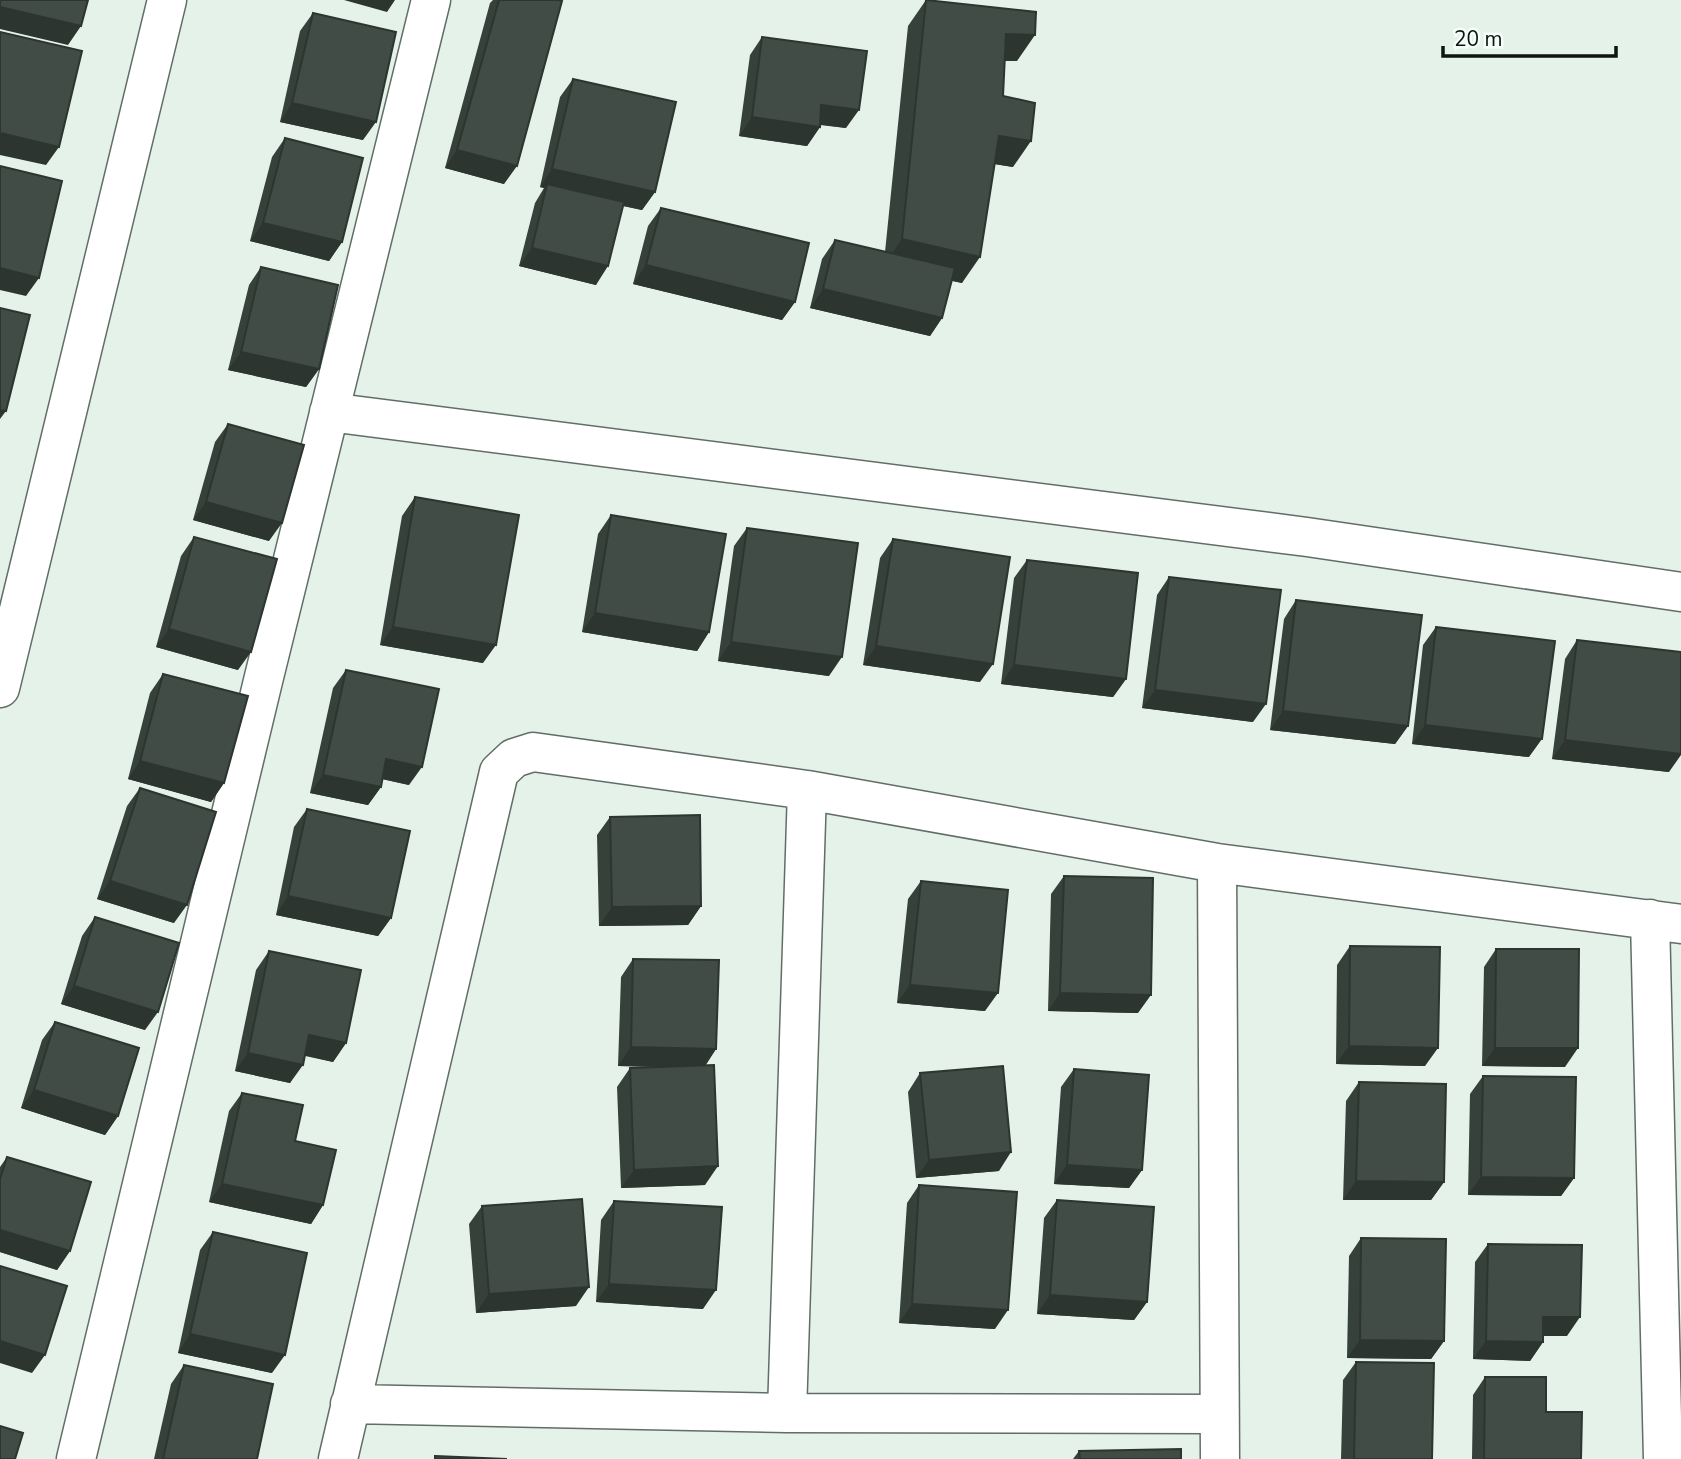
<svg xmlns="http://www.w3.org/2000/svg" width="1681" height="1459" viewBox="0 0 1681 1459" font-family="'Nunito Sans',sans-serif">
<rect width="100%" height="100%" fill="#e4f2ea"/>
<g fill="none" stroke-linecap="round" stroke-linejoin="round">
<g stroke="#616e67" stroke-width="41">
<path id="street" d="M329 412 1307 537 1681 592
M0 688 167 0
M1217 863 1220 1459
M1650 919 1663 1459
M350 1404 787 1413 1218 1414
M787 1413 807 790
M76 1459 263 681 431 0
M338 1459 499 772 514 758 533 752 807 790 1217 863 1681 924"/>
</g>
<use href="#street" stroke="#fff" stroke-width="38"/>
</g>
<path fill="#37413b" d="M493 0H558L504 184 445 168 490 3Z
M926 0 1017 61H1005L1003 96 1013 167 995 164 962 283 952 281 942 318 930 336 810 308 822 259 835 240 885 252 908 26Z
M313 13 363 140 280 122 300 31Z
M762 37 846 128 820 125V127L807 146 739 136 750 55Z
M573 79 655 192 642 210 623 206 596 285 519 266 535 203 544 188 540 187 560 97Z
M285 138 342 242 329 261 250 241 272 157Z
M661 208 795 302 782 320 633 284 648 226Z
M261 267 319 369 306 387 228 370 249 285Z
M228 424 269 541 193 520 215 442Z
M415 497 483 663 380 645 402 516Z
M611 515 709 632 697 651 582 632 598 534Z
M747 528 829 676 718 661 734 546Z
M194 537 238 670 156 647 181 556Z
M893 539 980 682 863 665 880 558Z
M1027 560 1126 679 1113 697 1001 684 1014 578Z
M1169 577 1253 722 1142 708 1157 595Z
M1296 600 1408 726 1395 744 1270 730 1284 619Z
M1436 627 1529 757 1412 744 1423 645Z
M1577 640 1669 772 1552 759 1565 659Z
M346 670 409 785 382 779 381 787 368 805 310 793 333 688Z
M163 674 224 783 211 802 128 779 150 693Z
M140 788 174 923 97 899 127 806Z
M307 809 391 918 378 936 276 915 294 827Z
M610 817 701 906 688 925 599 926 597 835Z
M1064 876 1138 1013 1048 1011 1051 894Z
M921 881 985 1011 897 1003 908 899Z
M95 917 145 1030 61 1004 82 936Z
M1350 946 1425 1066 1336 1064 1337 965Z
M1496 949 1565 1067 1482 1066 1484 967Z
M269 951 346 1043 333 1062 305 1055 290 1083 235 1071 256 970Z
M633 959 716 1049 705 1065V1185L621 1188 617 1087 630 1068 669 1067 618 1066 621 977Z
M55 1022 118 1116 105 1135 21 1108 42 1040Z
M1074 1069 1142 1170 1129 1188 1054 1184 1061 1087Z
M920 1073 999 1171 916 1178 908 1092Z
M1483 1076 1574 1178 1561 1196 1468 1195 1470 1094Z
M1359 1082 1444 1182 1431 1200H1343L1346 1101Z
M242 1093 295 1141 323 1205 311 1224 209 1202 229 1111Z
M7 1157 70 1251 57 1270 0 1252V1167Z
M919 1185 995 1329 899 1323 907 1203Z
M1057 1200 1147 1302 1134 1320 1037 1314 1044 1218Z
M614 1201 703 1309 596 1302 601 1220Z
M482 1206 576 1306 476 1313 469 1224Z
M213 1232 272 1373 178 1353 200 1250Z
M1361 1238 1444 1341 1431 1359 1347 1358 1349 1256Z
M1488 1244 1567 1336H1543V1342L1530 1361 1473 1359 1475 1262Z
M1356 1362 1432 1459H1341L1343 1380Z
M184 1365 257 1459H154L171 1384Z
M1485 1377 1546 1412 1581 1459H1472L1473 1395Z
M1079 1451 1181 1459H1073Z"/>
<path fill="#2d3530" d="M344 0H395L387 12Z
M0 7 81 26 68 45 0 29Z
M1006 34 1035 35 1017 61 988 60Z
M292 103 376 122 363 140 280 122Z
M821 105 859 110 846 128 809 123Z
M752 117 820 127 807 146 739 136Z
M0 133 59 147 46 165 0 155Z
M999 136 1031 141 1013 167 981 162Z
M457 150 517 166 504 184 445 168Z
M552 169 655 192 642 210 546 189 547 184 544 188 540 187Z
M263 223 342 242 329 261 250 241Z
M902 239 980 257 962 283 884 265Z
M532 248 608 266 596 285 519 266Z
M646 265 795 302 782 320 633 284Z
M0 268 39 278 26 296 0 290Z
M823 289 942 318 930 336 810 308Z
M241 352 319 369 306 387 228 370Z
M0 410 6 411 0 419Z
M206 502 282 523 269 541 193 520Z
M595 613 709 632 697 651 582 632Z
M393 627 496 645 483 663 380 645Z
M169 629 251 652 238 670 156 647Z
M731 642 842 657 829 676 718 661Z
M876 646 993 664 980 682 863 665Z
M1014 665 1126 679 1113 697 1001 684Z
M1155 690 1266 704 1253 722 1142 708Z
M1283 711 1408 726 1395 744 1270 730Z
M1425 725 1542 739 1529 757 1412 744Z
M1565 740 1681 754V755L1669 772 1552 759Z
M386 759 422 767 409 785 373 777Z
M140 761 224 783 211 802 128 779Z
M323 775 381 787 368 805 310 793Z
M110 881 187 905 174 923 97 899Z
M288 896 391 918 378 936 276 915Z
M701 906 688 925 599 926 612 907Z
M910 985 998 993 985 1011 897 1003Z
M74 986 158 1012 145 1030 61 1004Z
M1060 993 1151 995 1138 1013 1048 1011Z
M309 1035 346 1043 333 1062 296 1054Z
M1349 1046 1438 1048 1425 1066 1336 1064Z
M631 1047 716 1049 704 1068 618 1066Z
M1495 1048H1578L1565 1067 1482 1066Z
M248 1053 303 1065 290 1083 235 1071Z
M34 1090 118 1116 105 1135 21 1108Z
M1011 1152 999 1171 916 1178 929 1160Z
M1067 1165 1142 1170 1129 1188 1054 1184Z
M718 1166 705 1185 621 1188 634 1170Z
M1481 1177 1574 1178 1561 1196 1468 1195Z
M1356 1181 1444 1182 1431 1200H1343Z
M222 1184 323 1205 311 1224 209 1202Z
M0 1230 70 1251 57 1270 0 1252Z
M609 1284 716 1290 703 1309 596 1302Z
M589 1287 576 1306 476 1313 489 1294Z
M1050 1295 1147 1302 1134 1320 1037 1314Z
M912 1304 1008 1310 995 1329 899 1323Z
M1543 1317H1580L1567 1336H1530Z
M190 1334 285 1355 272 1373 178 1353Z
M1360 1340 1444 1341 1431 1359 1347 1358Z
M0 1341 45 1355 32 1373 0 1363Z
M1486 1341 1543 1342 1530 1361 1473 1359Z"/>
<path fill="#404c45" stroke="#2d3530" stroke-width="2" d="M0 0H88L81 26 0 7Z
M499 0H558L562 1 517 166 457 150Z
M926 0 1036 12 1035 35 1006 34 1003 96 1035 103 1031 141 999 136 980 257 902 239Z
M313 13 396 32 376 122 292 103Z
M0 32 82 51 59 147 0 133Z
M762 37 867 51 859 110 821 105 820 127 752 117Z
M573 79 676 102 655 192 552 169Z
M285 138 363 158 342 242 263 223Z
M0 166 62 181 39 278 0 268Z
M547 184 624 202 608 266 532 248Z
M661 208 809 243 795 302 646 265Z
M835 240 955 268 942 318 823 289Z
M261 267 338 285 319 369 241 352Z
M0 308 30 315 6 411 0 410Z
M228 424 304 445 282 523 206 502Z
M415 497 519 515 496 645 393 627Z
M611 515 726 534 709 632 595 613Z
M747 528 858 543 842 657 731 642Z
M194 537 277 559 251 652 169 629Z
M893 539 1010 557 993 664 876 646Z
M1027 560 1138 573 1126 679 1014 665Z
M1169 577 1281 590 1266 704 1155 690Z
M1296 600 1422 615 1408 726 1283 711Z
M1436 627 1555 641 1542 739 1425 725Z
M1577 640 1681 652V754L1565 740Z
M346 670 439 689 422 767 386 759 381 787 323 775Z
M163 674 248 696 224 783 140 761Z
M140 788 216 812 187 905 110 881Z
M307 809 410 831 391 918 288 896Z
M700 815 701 906 612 907 610 817Z
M1064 876 1153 878 1151 995 1060 993Z
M921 881 1008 890 998 993 910 985Z
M95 917 179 943 158 1012 74 986Z
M1350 946 1440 947 1438 1048 1349 1046Z
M1496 949H1579L1578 1048H1495Z
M269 951 361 970 346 1043 309 1035 303 1065 248 1053Z
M633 959 719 960 716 1049 631 1047Z
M55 1022 139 1048 118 1116 34 1090Z
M714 1065 718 1166 634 1170 630 1068Z
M1003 1066 1011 1152 929 1160 920 1073Z
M1074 1069 1149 1075 1142 1170 1067 1165Z
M1483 1076 1576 1077 1574 1178 1481 1177Z
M1359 1082 1446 1084 1444 1182 1356 1181Z
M242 1093 303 1105 295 1141 336 1150 323 1205 222 1184Z
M7 1157 91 1182 70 1251 0 1230V1179Z
M919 1185 1017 1192 1008 1310 912 1304Z
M582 1199 589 1287 489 1294 482 1206Z
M1057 1200 1154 1207 1147 1302 1050 1295Z
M614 1201 722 1207 716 1290 609 1284Z
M213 1232 307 1253 285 1355 190 1334Z
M1361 1238 1446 1239 1444 1341 1360 1340Z
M1488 1244 1582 1245 1580 1317H1543V1342L1486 1341Z
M0 1266 67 1286 45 1355 0 1341Z
M1356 1362 1434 1363 1432 1459H1354Z
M184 1365 273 1384 257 1459H163Z
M1485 1377H1546V1412H1582L1581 1459H1484Z
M0 1426 23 1433 15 1459H0Z
M1181 1449V1459H1080L1079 1451Z
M435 1456 507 1459H435Z"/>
<path d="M1443 46v10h173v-10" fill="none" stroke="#0f1411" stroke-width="3.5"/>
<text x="1454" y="46" font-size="21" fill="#0f1411" stroke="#f3fff8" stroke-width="5" paint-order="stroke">20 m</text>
</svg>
